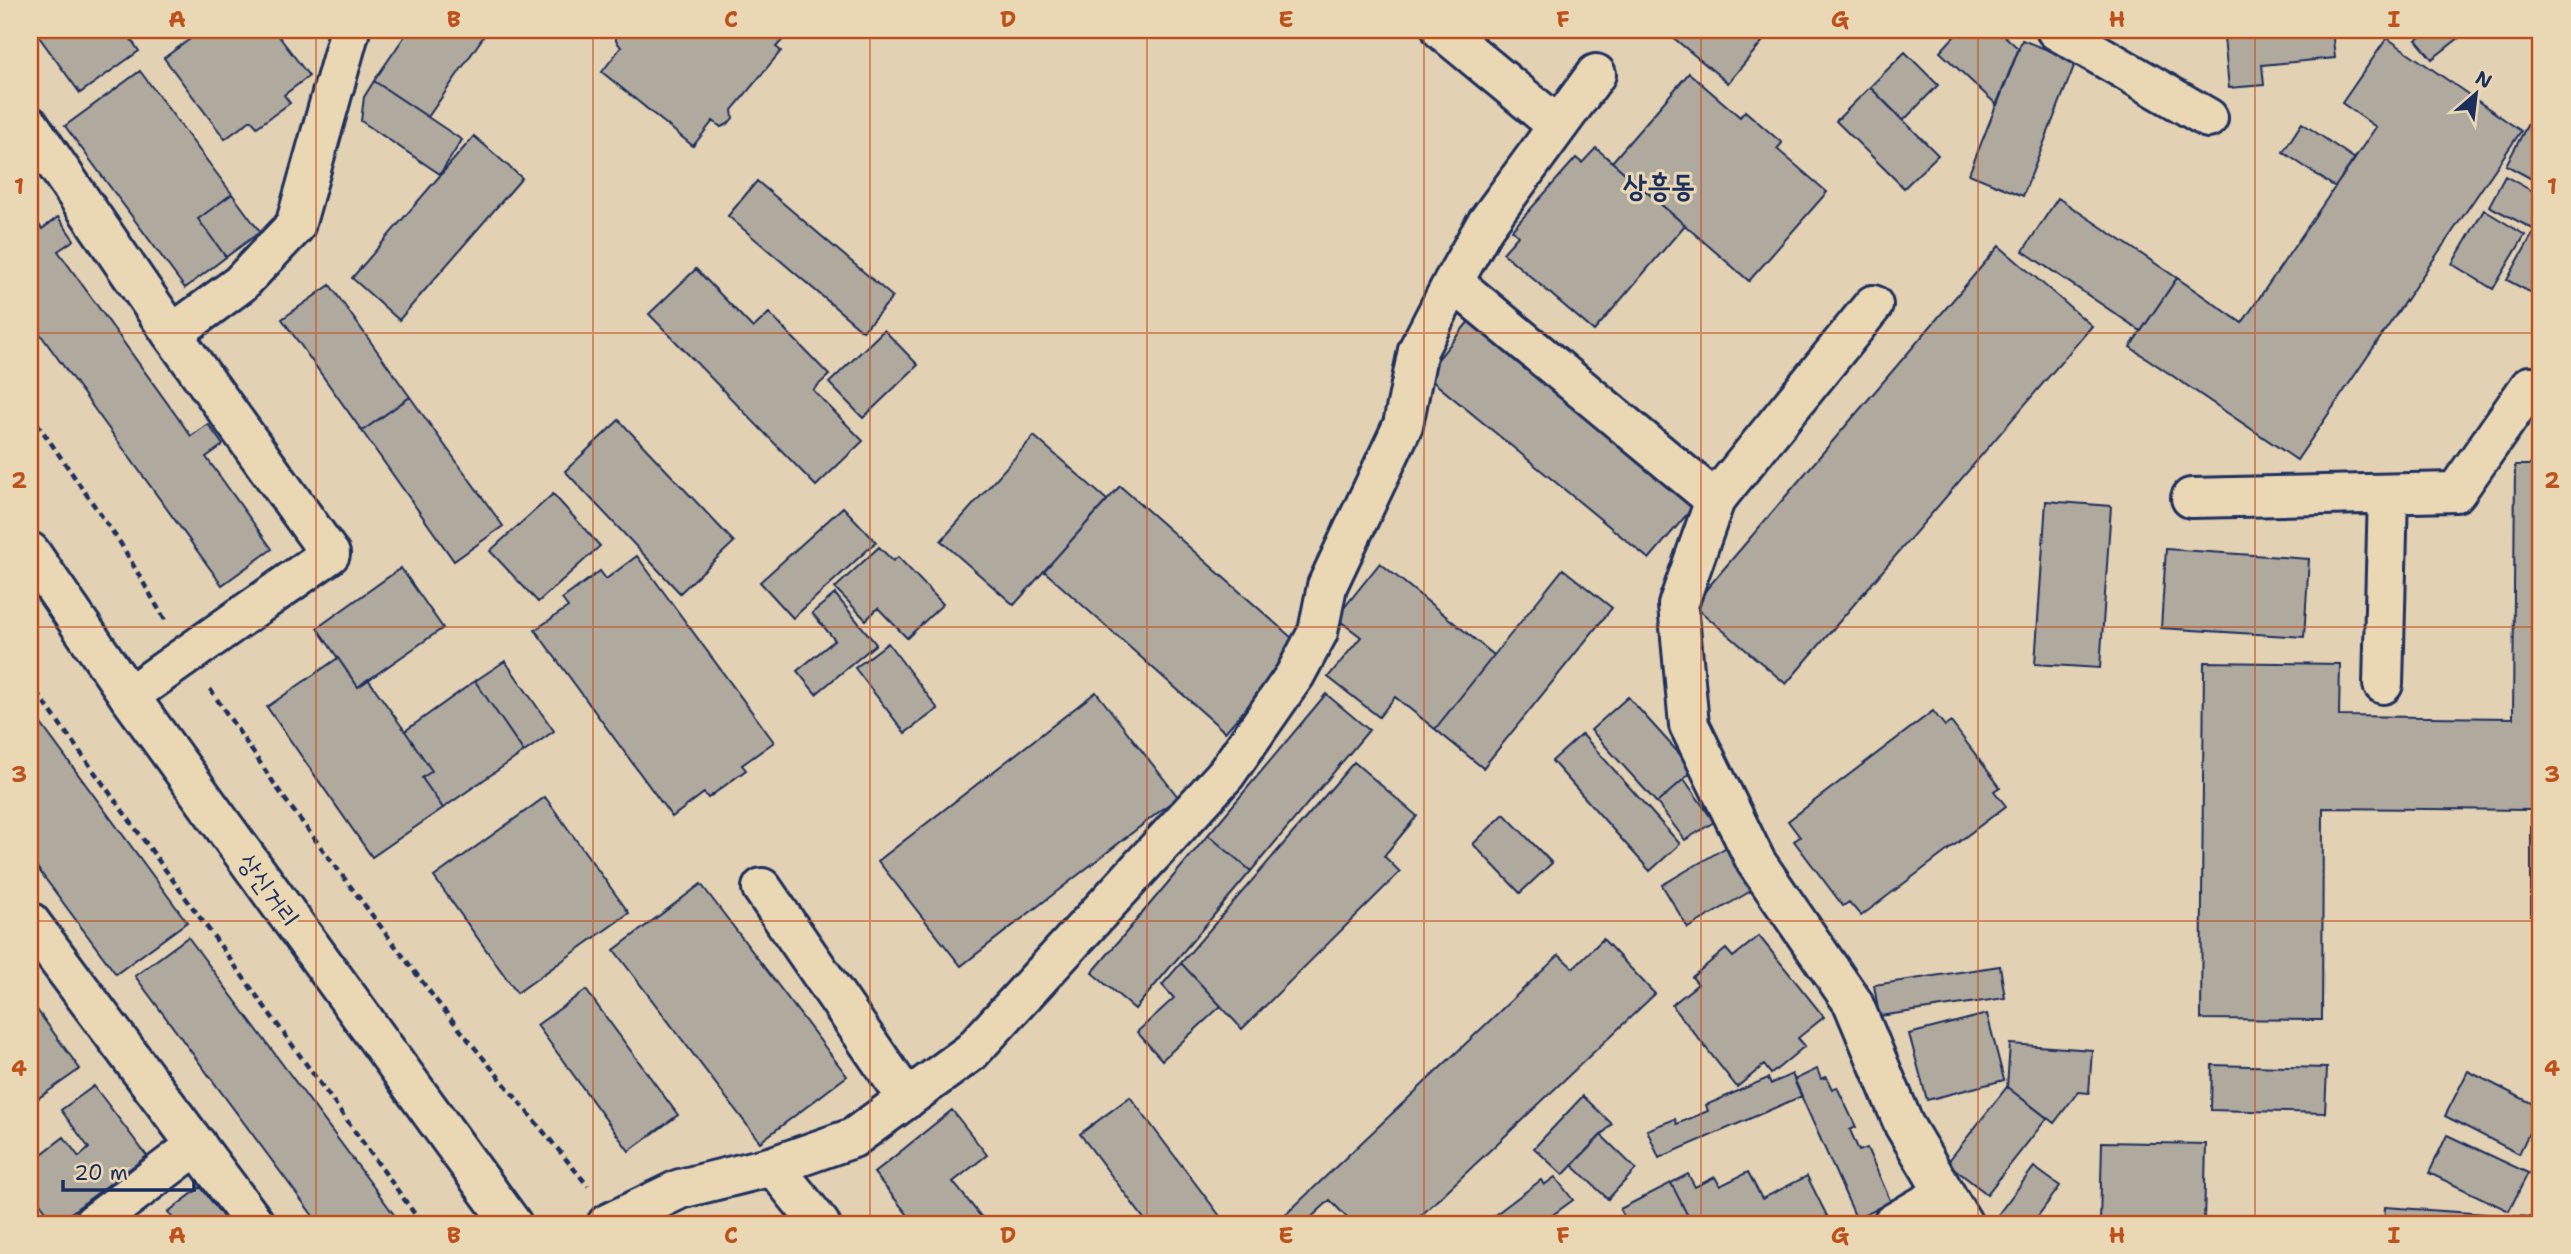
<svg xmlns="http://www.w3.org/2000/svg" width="2571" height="1254" viewBox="0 0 2571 1254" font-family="'Shantell Sans','Poor Story',sans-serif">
<rect width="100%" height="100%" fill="#e2d1b2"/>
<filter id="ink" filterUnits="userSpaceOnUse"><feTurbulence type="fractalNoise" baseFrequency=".0143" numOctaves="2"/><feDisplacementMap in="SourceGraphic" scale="14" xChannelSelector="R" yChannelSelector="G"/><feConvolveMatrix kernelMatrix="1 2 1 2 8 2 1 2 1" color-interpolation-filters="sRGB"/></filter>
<g filter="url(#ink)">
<path fill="#b0a99d" stroke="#1b2f5e" stroke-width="2" d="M34 30H133L128 35 139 51 80 93Z
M186 30H274L309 76 284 95 290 103 257 127 251 120 225 139 164 58 190 39 184 31Z
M409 30H488L428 117 374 81Z
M619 30H798L791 38 787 35 776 47 781 51 732 110 733 118 728 124 721 127 713 121 693 146 602 72 621 47 616 41V34Z
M1664 30H1772L1728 83Z
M1960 30H1998L2019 49 1997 105 1940 52Z
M2307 30H2332L2335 58 2262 65 2264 85 2229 88 2224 37Z
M2429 30H2469L2432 59 2416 40Z
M2387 38 2521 131 2297 460 2130 347 2177 278 2242 323 2376 127 2342 103Z
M2022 40 2076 61 2023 196 1969 174Z
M1905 52 1938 85 1903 121 1870 87Z
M140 71 232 194 198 219 226 257 185 288 65 126Z
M1689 73 1740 117 1745 111 1782 143 1777 149 1827 192 1749 281 1612 162Z
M374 81 462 140 440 174 361 121 364 97Z
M1870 87 1938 155 1904 188 1836 121Z
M2530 120 2541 127V184L2506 165Z
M2302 123 2355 159 2335 187 2283 152Z
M474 136 522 178 399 320 352 278Z
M1596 148 1685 225 1594 331 1503 253 1518 236 1512 230 1576 158 1582 163Z
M2505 176 2541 196V298L2507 280 2535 230 2489 206Z
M757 181 893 297 863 331 728 216Z
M232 194 260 232 226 257 198 219Z
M2058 198 2177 278 2141 331 2023 251Z
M2484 210 2525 235 2493 289 2452 264Z
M30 212 42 229 58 217 74 240 58 251 191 436 208 424 223 445 206 457 272 549 222 585 30 320Z
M1999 246 2092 326 1786 684 1693 605Z
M696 269 753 328 769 313 829 375 813 390 863 441 816 486 649 314Z
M330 285 410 397 362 431 282 319Z
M1474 315 1700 499 1649 559 1425 375Z
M884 330 918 365 863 418 829 383Z
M410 397 503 526 454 561 362 431Z
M619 420 734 542 680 593 565 471Z
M1034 436 1107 500 1014 605 941 541Z
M2515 465H2541V915H2531V810L2323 808 2322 1020 2201 1019 2204 662 2340 664 2339 716 2513 718Z
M1120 486 1301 646 1225 732 1044 571Z
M553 494 600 546 538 602 490 551Z
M2046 501 2111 506 2100 668 2035 664Z
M843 507 876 542 793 618 760 582Z
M879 547 893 561 898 557 943 604 907 638 878 608 866 620 835 588Z
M2166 549 2309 559 2304 637 2161 628Z
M637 556 774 742 742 765 746 770 708 798 704 793 672 817 535 630 568 607 562 599 600 571 606 579Z
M1380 563 1494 655 1435 729 1395 697 1379 717 1328 677 1361 637 1336 618Z
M401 568 443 628 358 687 317 628Z
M1563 569 1612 608 1483 768 1435 729Z
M835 594 876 644 816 694 797 671 835 640 812 613Z
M888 643 938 709 905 733 855 668Z
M338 658 358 687 368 679 405 731 432 771 422 778 443 808 372 857 267 707Z
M505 661 554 731 524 752 475 681Z
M475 681 524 752 443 808 422 778 432 771 405 731Z
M1096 692 1178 797 961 966 878 861Z
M1326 694 1369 730 1251 871 1208 835Z
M1628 697 1694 770 1657 803 1591 730Z
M30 709 187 922 116 974 30 858Z
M1933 711 1945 726 1951 722 2000 787 1994 791 2006 806 1861 916 1849 902 1843 906 1794 841 1800 837 1788 821Z
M1582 734 1680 844 1650 871 1552 761Z
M1354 762 1417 816 1384 856 1400 872 1242 1029 1181 963Z
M1684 779 1714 822 1685 840 1657 803Z
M545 797 629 913 517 993 434 877Z
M1504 814 1552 863 1520 893 1473 844Z
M1208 835 1251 871 1135 1009 1092 973Z
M1730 845 1756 888 1688 928 1662 885Z
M701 884 847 1076 760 1142 614 950Z
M1759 936 1824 1017 1798 1038 1805 1046 1771 1074 1764 1065 1737 1087 1672 1005 1698 984 1692 977 1726 949 1733 957Z
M188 937 401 1224H319L135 976Z
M1603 939 1655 994 1412 1224H1353L1330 1200 1304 1224H1286L1281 1219 1559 955 1573 968Z
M1181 963 1221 1006 1162 1060 1137 1032 1174 998 1162 985Z
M2000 966 2005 998 1879 1016 1874 985Z
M586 990 678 1115 629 1151 537 1025Z
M32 1003 80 1069 30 1104V1005Z
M1987 1014 2004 1080 1927 1100 1909 1034Z
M2010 1044 2092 1050 2089 1093 2078 1092 2054 1123 2007 1087Z
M2212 1065 2327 1068 2325 1113 2211 1110Z
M1817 1069 1821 1079 1826 1077 1832 1089 1837 1087 1856 1127 1850 1130 1859 1151 1867 1148 1891 1202 1856 1218 1794 1080Z
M2468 1071 2541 1108 2519 1154 2445 1116Z
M1792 1074 1802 1096 1659 1158 1647 1130 1675 1119 1677 1124 1708 1111 1706 1105 1768 1078 1771 1084Z
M94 1086 147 1156 56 1224 30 1190V1163L64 1137 79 1157 89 1148 61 1110Z
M2007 1087 2047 1118 1987 1194 1947 1163Z
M1583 1096 1612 1124 1563 1175 1534 1148Z
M1130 1097 1226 1224H1148L1080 1134Z
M952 1110 987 1155 953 1182 987 1224H915L874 1173Z
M1601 1135 1636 1169 1608 1199 1572 1165Z
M2447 1135 2528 1173 2509 1211 2429 1173Z
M2102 1142 2206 1144 2204 1224H2100Z
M2034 1167 2060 1186 2032 1224H2009L1997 1216Z
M1748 1172 1762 1199 1807 1176 1831 1224H1692L1671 1183 1688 1174 1695 1187 1715 1177 1720 1186Z
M1555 1177 1573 1200 1540 1224H1483L1541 1180 1544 1185Z
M1671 1183 1689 1218 1677 1224H1628L1620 1209Z
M201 1187 228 1224H177L168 1212Z
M30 1204 44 1224H30Z
M2385 1207 2529 1217 2528 1224H2384Z"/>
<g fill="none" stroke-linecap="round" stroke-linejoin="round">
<g stroke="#1b2f5e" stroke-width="44">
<path id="minor" d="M1442 30 1558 126
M2056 30 2208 118
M30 126 172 334 330 554 129 696
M1453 282 1715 500
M1873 305 1715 500 1678 605 1689 725 1756 862 1853 1003 1904 1125 1963 1224
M172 334 240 284 295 226 350 30
M2191 498 2456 492 2530 386H2541
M2383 684 2388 494
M762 888 907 1099
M30 922 255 1224
M773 1166 820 1224
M93 1224 197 1145
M607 1224 680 1189 773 1166 853 1138 971 1052 1226 774 1295 675 1318 632 1327 586 1403 425 1418 350 1453 282 1484 227 1596 74
M1892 1224 1943 1194"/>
</g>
<g stroke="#1b2f5e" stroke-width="44">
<path id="major" d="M30 552 129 696 512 1224"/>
</g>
<path stroke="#1b2f5e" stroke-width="4.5" stroke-dasharray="7 5" stroke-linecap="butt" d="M30 413 121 544 165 620
M30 683 422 1224
M210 689 284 798 439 1004 588 1186"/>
<use href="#minor" stroke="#ead8b5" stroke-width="38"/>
<use href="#major" stroke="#ead8b5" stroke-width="38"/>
</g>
</g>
<path fill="none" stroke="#bf511c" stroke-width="2" stroke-opacity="0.55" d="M316 30V1224M593 30V1224M870 30V1224M1147 30V1224M1424 30V1224M1701 30V1224M1978 30V1224M2255 30V1224M30 333H2541M30 627H2541M30 921H2541"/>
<g text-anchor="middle" stroke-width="6" stroke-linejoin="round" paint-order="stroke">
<g font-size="26" fill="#1b2f5e" stroke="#ead8b5">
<text transform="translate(269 890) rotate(54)" y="9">상신거리</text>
</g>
<g font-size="30" font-weight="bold" fill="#1b2f5e" stroke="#ead8b5">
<text x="1659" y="196">상흥동</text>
</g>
</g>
<rect width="2571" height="1254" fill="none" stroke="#ead8b5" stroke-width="77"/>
<g transform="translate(2476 94) rotate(28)" stroke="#ead8b5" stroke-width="5" paint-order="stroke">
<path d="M0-5L12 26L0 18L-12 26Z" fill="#1b2f5e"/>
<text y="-10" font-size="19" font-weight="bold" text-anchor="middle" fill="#1b2f5e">N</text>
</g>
<path d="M63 1180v10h131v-10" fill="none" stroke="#1b2f5e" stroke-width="3.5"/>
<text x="74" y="1180" font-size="21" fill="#1b2f5e" stroke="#ead8b5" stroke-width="5" paint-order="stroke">20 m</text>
<rect x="38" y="38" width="2494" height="1178" fill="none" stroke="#bf511c" stroke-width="2.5"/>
<g font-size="23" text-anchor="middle" font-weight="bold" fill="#bf511c">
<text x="177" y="27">A</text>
<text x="454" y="27">B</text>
<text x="731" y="27">C</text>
<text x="1008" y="27">D</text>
<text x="1286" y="27">E</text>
<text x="1563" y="27">F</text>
<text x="1840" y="27">G</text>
<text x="2117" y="27">H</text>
<text x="2394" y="27">I</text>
<text x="19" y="194">1</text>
<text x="2552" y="194">1</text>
<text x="19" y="488">2</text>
<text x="2552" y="488">2</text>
<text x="19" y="782">3</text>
<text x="2552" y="782">3</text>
<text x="19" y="1076">4</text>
<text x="2552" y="1076">4</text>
<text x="177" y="1243">A</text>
<text x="454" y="1243">B</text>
<text x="731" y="1243">C</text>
<text x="1008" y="1243">D</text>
<text x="1286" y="1243">E</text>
<text x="1563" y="1243">F</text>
<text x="1840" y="1243">G</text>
<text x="2117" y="1243">H</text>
<text x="2394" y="1243">I</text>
</g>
</svg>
